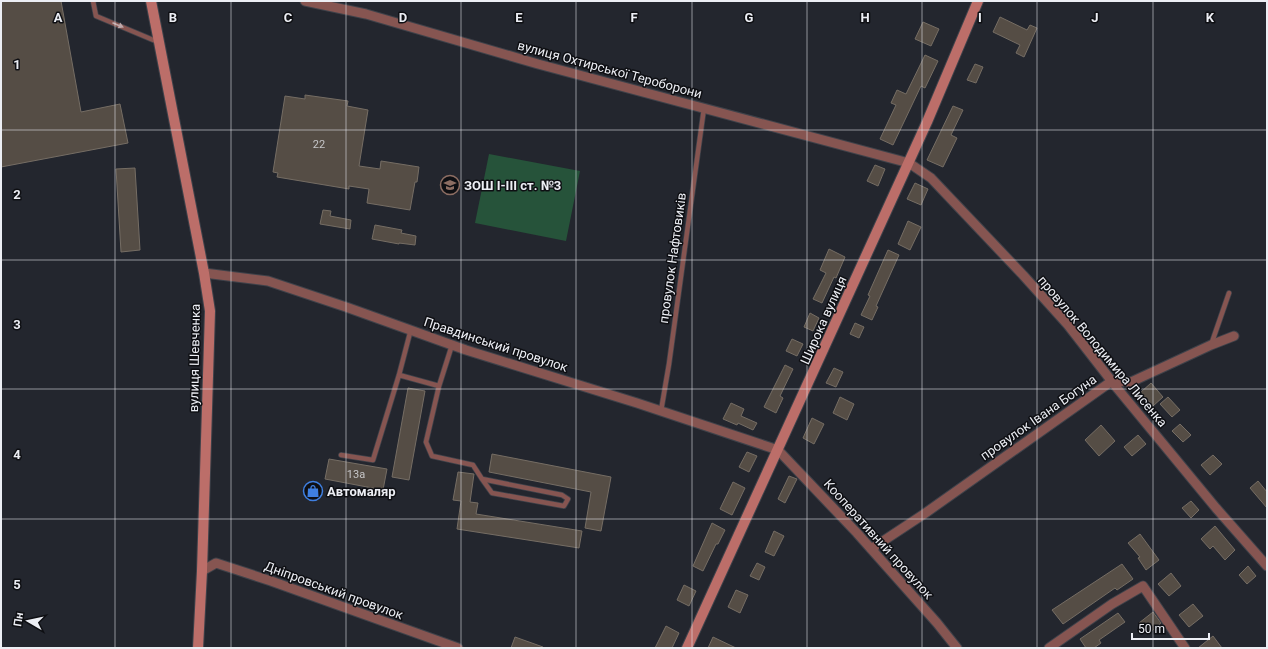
<svg xmlns="http://www.w3.org/2000/svg" width="1268" height="649" viewBox="0 0 1268 649" font-family="Roboto,sans-serif">
<rect width="100%" height="100%" fill="#23262e"/>
<path fill="#26533a" d="M489 154 580 171 566 241 475 223Z"/>
<path fill="#554d45" stroke="#756d64" d="M1 1H61L81 112 120 104 128 143 1 167Z
M1000 17 1027 30 1030 25 1037 28 1024 57 1016 53 1020 45 993 32Z
M923 22 939 29 931 46 915 39Z
M925 55 938 61 925 88 921 86 893 145 880 139 896 105 891 103 897 90 906 94Z
M975 64 983 67 976 83 967 80Z
M305 95 348 101 347 106 368 110 359 166 380 169 381 161 419 167 417 182H415L410 210 367 203 369 189 349 186V189L277 177 278 173 273 172 285 96 305 99Z
M953 106 963 110 951 135 957 138 943 167 927 160Z
M875 165 885 169 878 186 867 181Z
M135 168 140 250 121 252 116 169Z
M915 183 928 189 921 205 907 199Z
M323 210 331 211 330 216 351 220 350 229 320 224Z
M908 221 921 227 910 250 898 244Z
M375 225 402 230 401 233 416 236 415 245 399 243V244L372 239Z
M829 249 845 257 836 278 834 277 822 303 813 299 826 273 820 270Z
M888 250 899 255 876 306 878 307 872 320 861 315 870 296 868 295Z
M810 313 819 318 813 331 804 327Z
M855 323 864 327 859 338 850 334Z
M792 339 803 344 797 356 786 351Z
M785 365 793 369 780 396 783 398 776 413 764 407Z
M834 368 843 372 836 387 826 383Z
M1151 383 1163 397 1153 406 1141 392Z
M408 388 425 391 409 480 392 477Z
M840 397 854 404 847 420 833 413Z
M1168 397 1180 410 1172 417 1160 404Z
M731 403 744 409 741 416 757 423 753 430 738 423 737 425 723 419Z
M812 418 824 424 814 444 803 438Z
M1180 424 1191 435 1183 442 1172 431Z
M1101 425 1115 441 1099 456 1085 440Z
M1138 435 1146 444 1132 456 1124 447Z
M747 452 757 456 749 472 739 467Z
M492 454 611 477 601 531 585 528 591 492 489 472Z
M1213 455 1222 464 1210 475 1201 465Z
M329 459 387 469 383 490 325 479Z
M458 472 474 474 470 502 478 503 476 514 582 531 579 548 457 529 461 501 453 500Z
M789 476 797 479 785 503 778 499Z
M1258 481 1267 492V508L1250 488Z
M733 482 745 488 732 515 720 509Z
M1191 501 1199 510 1191 518 1182 508Z
M712 523 725 530 718 544H716L703 571 693 566Z
M1215 526 1235 550 1225 560 1213 546 1210 549 1201 539Z
M774 531 784 536 774 556 765 552Z
M1140 534 1159 560 1146 570 1138 558 1140 557 1128 543Z
M757 563 765 567 759 580 750 576Z
M1122 564 1133 579 1117 590 1115 588 1063 624 1052 610Z
M1248 566 1256 576 1247 584 1239 575Z
M1171 573 1181 586 1169 596 1158 584Z
M684 585 696 591 689 606 677 600Z
M736 590 748 595 740 613 728 607Z
M1193 604 1203 616 1189 627 1179 615Z
M1153 612 1161 623 1148 634 1139 623Z
M1118 613 1125 622 1099 640 1101 643 1094 648H1086L1080 639Z
M666 626 679 633 672 648H655Z
M1213 636 1222 648H1198Z
M515 637 543 647V648H511Z
M713 637 736 648H708Z"/>
<g fill="none" stroke-linecap="round" stroke-linejoin="round">
<g stroke="#3f424a" stroke-width="6">
<path id="lane" d="M93 1 96 16 158 42
M1211 345 1229 293
M399 375 439 386 426 442 432 456 473 465 482 479 562 495 568 499 564 506 492 493 482 479
M439 386 452 345
M661 411 669 364 704 108
M341 455 373 460 399 375 411 329"/>
</g>
<g stroke="#3f424a" stroke-width="11">
<path id="street" d="M305 1 366 14 538 64 909 163 931 178 1023 275 1068 325 1117 388 1216 508 1267 566
M204 273 268 281 346 307 466 350 637 403 778 450 857 533 937 623 957 648
M871 549 924 514 1112 381 1131 382 1211 345 1234 336
M202 571 216 563 271 581 458 648
M1049 648 1112 604 1143 586 1185 648"/>
</g>
<g stroke="#3f424a" stroke-width="12">
<path id="secondary" d="M151 1 204 273 210 311 202 571 198 648
M687 648 927 122 978 1"/>
</g>
<use href="#lane" stroke="#865551" stroke-width="4.5"/>
<use href="#street" stroke="#865551" stroke-width="9"/>
<use href="#secondary" stroke="#bc6e69" stroke-width="10"/>
</g>
<defs><path id="oneway-solid" d="M-6-.8H1V-3.2L6.5 0L1 3.2V.8H-6Z"/></defs>
<use fill="#bea9ab" href="#oneway-solid" transform="translate(118 25) rotate(23)"/>
<path fill="none" stroke="#eceef4" stroke-width="1" stroke-opacity="0.55" d="M115 1V648M231 1V648M346 1V648M461 1V648M576 1V648M692 1V648M807 1V648M922 1V648M1037 1V648M1153 1V648M1 130H1267M1 260H1267M1 389H1267M1 519H1267"/>
<defs>
<g id="school-ring" transform="scale(1)"><circle r="9.5" fill="#0e0f13" stroke="#8d6e63" stroke-width="1.5"/><path d="M0-5L7-2L0 1L-7-2ZM-4 1L0 2.5L4 1V4Q0 6-4 4Z" fill="#8d6e63"/></g>
<g id="shop-ring" transform="scale(1)"><circle r="9.5" fill="#0e0f13" stroke="#3f7fe0" stroke-width="1.5"/><path d="M-5-2.5h2.3a2.7 3.5 0 0 1 5.4 0H5L5.5 6h-11ZM-1.5-2.5h3a1.5 2.3 0 0 0-3 0Z" fill="#3f7fe0"/></g>
</defs>
<g fill-rule="evenodd">
<use href="#school-ring" x="450" y="185"/>
<use href="#shop-ring" x="313" y="491"/>
</g>
<g text-anchor="middle" stroke-width="3" stroke-linejoin="round" paint-order="stroke">
<g font-size="11" fill="#c6c6c8">
<text x="319" y="148">22</text>
<text x="356" y="478">13а</text>
</g>
<g font-size="13" fill="#eceef4" stroke="#0e0f13">
<text transform="translate(610 69) rotate(15)" y="5">вулиця Охтирської Тероборони</text>
<text transform="translate(672 258) rotate(-82)" y="5">провулок Нафтовиків</text>
<text transform="translate(823 320) rotate(-66)" y="5">Широка вулиця</text>
<text transform="translate(496 344) rotate(18)" y="5">Правдинський провулок</text>
<text transform="translate(1103 351) rotate(50)" y="5">провулок Володимира Лисенка</text>
<text transform="translate(194 358) rotate(-89)" y="5">вулиця Шевченка</text>
<text transform="translate(1038 417) rotate(-35)" y="5">провулок Івана Богуна</text>
<text transform="translate(879 539) rotate(48)" y="5">Кооперативний провулок</text>
<text transform="translate(334 590) rotate(20)" y="5">Дніпровський провулок</text>
</g>
<g font-size="13" font-weight="bold" fill="#eceef4" stroke="#0e0f13" text-anchor="start">
<text x="464" y="190">ЗОШ І-ІІІ ст. №3</text>
<text x="327" y="496">Автомаляр</text>
</g>
</g>
<g font-size="13" text-anchor="middle" font-weight="bold" fill="#eceef4" stroke="#0e0f13" stroke-width="3" stroke-linejoin="round" paint-order="stroke">
<text x="58" y="22">A</text>
<text x="173" y="22">B</text>
<text x="288" y="22">C</text>
<text x="403" y="22">D</text>
<text x="519" y="22">E</text>
<text x="634" y="22">F</text>
<text x="749" y="22">G</text>
<text x="865" y="22">H</text>
<text x="980" y="22">I</text>
<text x="1095" y="22">J</text>
<text x="1210" y="22">K</text>
<text x="17" y="69">1</text>
<text x="17" y="199">2</text>
<text x="17" y="329">3</text>
<text x="17" y="459">4</text>
<text x="17" y="589">5</text>
</g>
<rect width="1268" height="649" fill="none" stroke="#eceef4" stroke-width="4"/>
<g transform="translate(28 621) rotate(279)" stroke="#0e0f13" stroke-width="3" paint-order="stroke">
<path d="M0-3L7 15L0 10L-7 15Z" fill="#eceef4"/>
<text y="-6" font-size="11" font-weight="bold" text-anchor="middle" fill="#eceef4">Пн</text>
</g>
<path d="M1132 633v6h77v-6" fill="none" stroke="#eceef4" stroke-width="2"/>
<text x="1138" y="633" font-size="12" fill="#eceef4" stroke="#0e0f13" stroke-width="3" paint-order="stroke">50 m</text>
</svg>
